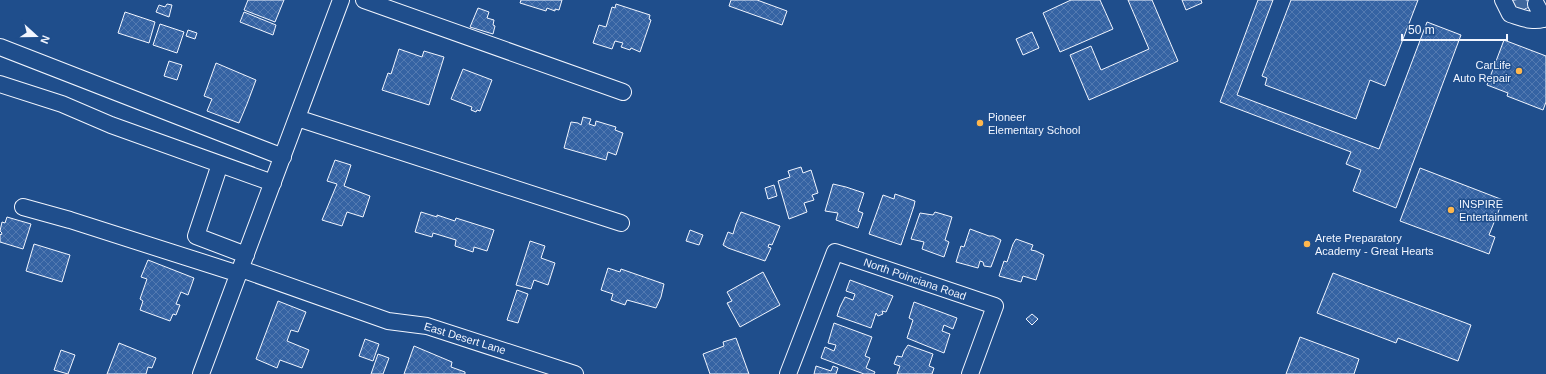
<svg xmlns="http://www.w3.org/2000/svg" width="1546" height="374" viewBox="0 0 1546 374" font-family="Arial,sans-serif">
<defs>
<pattern id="building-cross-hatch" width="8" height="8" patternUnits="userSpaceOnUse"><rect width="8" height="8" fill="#3563a3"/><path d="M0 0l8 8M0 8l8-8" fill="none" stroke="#537ab1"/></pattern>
</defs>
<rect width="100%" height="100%" fill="#1f4e8c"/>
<path fill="url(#building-cross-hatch)" stroke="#f2f6ff" d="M248 0H284L275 22 244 10Z
M521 0H562L559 10 555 9V11L547 8 546 11 520 3Z
M731 0H757L787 11 782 25 729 6Z
M1071 0H1100L1113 29 1060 52 1043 13Z
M1128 0H1152L1178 61 1089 100 1070 55 1091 46 1101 70 1149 49Z
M1182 0H1201L1202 3 1186 10Z
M1258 0H1273L1237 95 1379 149 1427 22 1461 35 1396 208 1353 191 1361 170 1346 164 1351 152 1220 102Z
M1291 0H1418L1385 86 1370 80 1356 119 1265 85 1267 78 1262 76Z
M1504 0H1537L1538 3 1511 15Z
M167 4 172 5 169 17 156 12 159 5 165 7Z
M616 4 650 15 649 19 651 20 640 52 631 48 630 50 621 47 623 43 615 41 612 49 593 43 599 25 606 27 612 7 615 8Z
M478 8 489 12 487 18 494 20 493 25 495 26 493 34 470 27Z
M125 12 155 22 149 43 118 33Z
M244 12 276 25 273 35 240 22Z
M160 24 184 32 177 53 153 45Z
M188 30 197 33 195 39 186 36Z
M1032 32 1039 48 1023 55 1016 39Z
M1504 40 1546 56V102L1543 110 1507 96 1508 93 1487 85Z
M399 49 422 57 424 51 444 57 429 105 382 90 388 73 391 74Z
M169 61 182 65 177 80 164 76Z
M216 63 256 80 247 104 239 123 207 111 212 99 204 96Z
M463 69 492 80 480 111 477 110 476 112 471 110 472 107 451 99Z
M583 117 591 119 589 124 595 126 596 121 616 127 615 130 623 133 616 155 608 152 606 160 564 148 571 122 578 123 581 125Z
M335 160 351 165 344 186 370 196 363 217 347 212 342 226 322 220 337 184 327 181Z
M801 167 803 173 811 170 818 193 812 195 814 200 804 203 807 212 789 219 778 181 790 177 788 171Z
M1420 168 1503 200 1489 235 1495 237 1489 254 1400 221Z
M833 184 846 187 864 193 858 211 863 213 858 228 836 220 838 213 825 211Z
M774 185 777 196 768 199 765 188Z
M895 194 915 201 914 206 901 245 869 234 883 195 894 199Z
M421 212 437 217V215L455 221 456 218 494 230 487 251 474 247 473 252 455 246 456 240 433 233 432 237 415 232Z
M741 212 780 226 772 245 769 244 768 247 771 248 765 261 728 248 723 245 728 232 733 234 736 224Z
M935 212 952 217 945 240 949 242 944 257 922 249 924 242 911 239 920 213 933 215Z
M7 217 31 224 23 249 0 242V234L1 235 2 233 0 231 2 222 5 223Z
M970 229 989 236H993L1001 240 991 267 984 266 983 262 980 261 978 268 956 262 961 246 964 247Z
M690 230 703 235 699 245 686 241Z
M1016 239 1033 245 1031 250 1036 251 1044 255 1036 280 1023 276 1021 282 999 276 1004 261 1007 262 1013 244Z
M530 241 545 246 541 258 555 263 548 285 534 280 531 289 516 285Z
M34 244 70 255 62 282 26 271Z
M148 260 194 278 188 295 181 292 176 304 180 305 176 315 173 314 170 321 140 310 143 301 140 299 147 279 141 277Z
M608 268 620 272 621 269 664 284 661 297 656 308 627 300 625 305 611 300 613 294 601 290Z
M763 272 780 305 740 327 727 303 732 301 727 292Z
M1333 273 1471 325 1458 361 1398 338 1396 343 1317 313Z
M850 280 893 296 886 312 882 311 883 314 878 316 876 313 871 328 837 316 840 307 845 297 853 300 855 294 846 291Z
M517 290 528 294 518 323 507 320Z
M278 301 306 312 298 332 291 330 287 341 309 350 302 368 280 360 277 368 256 359Z
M914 302 957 318 953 329 944 325 942 331 950 334 944 353 907 338 913 320 909 318Z
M1032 314 1038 319 1032 325 1026 319Z
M834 323 872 337 865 356 870 358 866 368 875 372 874 374H864L821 358 825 347 834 351 836 345 828 343Z
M1300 337 1359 359 1354 374H1286Z
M736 338 749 374H710L703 354 724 346 723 342Z
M365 339 379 344 373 361 359 356Z
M119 343 156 358 152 368 148 367 146 374H107Z
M908 345 933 354 929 366 934 368 932 374H897L900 366 894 364 897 356 902 357 904 351Z
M414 346 452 362 451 367 465 372V374H404Z
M61 350 75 355 68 374 54 370Z
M378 354 389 358 383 374H371Z
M816 366 831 371 833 366 838 368 836 374H814Z"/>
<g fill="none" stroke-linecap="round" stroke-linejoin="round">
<path stroke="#3f679d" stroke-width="16" stroke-dasharray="16 8" stroke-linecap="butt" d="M1517 0 1521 10"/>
<g stroke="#f2f6ff" stroke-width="18">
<path id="minor" d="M364 0 623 92
M1503 0 1510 14C1523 18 1533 23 1546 18
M1536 4 1544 19
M0 47 283 157
M0 84 62 104 111 125 273 183
M297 118 621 223
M220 164 196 236 246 255
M23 207 70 220 239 274
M241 269 388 321 427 326 575 374
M201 374 341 0
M788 374 835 252 995 306 970 374"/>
</g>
<use href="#minor" stroke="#1f4e8c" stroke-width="16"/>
</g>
<g fill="#ffb74d" stroke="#1f4e8c" stroke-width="1.5">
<circle cx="1519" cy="71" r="4"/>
<circle cx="980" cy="123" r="4"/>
<circle cx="1451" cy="210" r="4"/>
<circle cx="1307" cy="244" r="4"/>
</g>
<g text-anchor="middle" stroke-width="3" stroke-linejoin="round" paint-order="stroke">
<g font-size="11" fill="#f2f6ff" stroke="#1f4e8c" text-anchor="start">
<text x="1511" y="69" text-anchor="end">CarLife<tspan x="1511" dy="13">Auto Repair</tspan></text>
<text x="988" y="121">Pioneer<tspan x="988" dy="13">Elementary School</tspan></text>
<text x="1459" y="208">INSPIRE<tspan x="1459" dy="13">Entertainment</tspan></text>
<text x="1315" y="242">Arete Preparatory<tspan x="1315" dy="13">Academy - Great Hearts</tspan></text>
</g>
<g font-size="11" fill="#f2f6ff" stroke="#1f4e8c">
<text transform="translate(915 279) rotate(19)" y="4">North Poinciana Road</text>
<text transform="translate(465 338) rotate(17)" y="4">East Desert Lane</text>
</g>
</g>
<g transform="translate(36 36) rotate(111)" stroke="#1f4e8c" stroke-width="3" paint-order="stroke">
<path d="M0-3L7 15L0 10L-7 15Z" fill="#f2f6ff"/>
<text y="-6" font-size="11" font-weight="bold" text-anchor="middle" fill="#f2f6ff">N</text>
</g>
<path d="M1402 34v6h105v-6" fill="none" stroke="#f2f6ff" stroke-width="2"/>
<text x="1408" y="34" font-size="12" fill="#f2f6ff" stroke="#1f4e8c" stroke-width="3" paint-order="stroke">50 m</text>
</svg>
